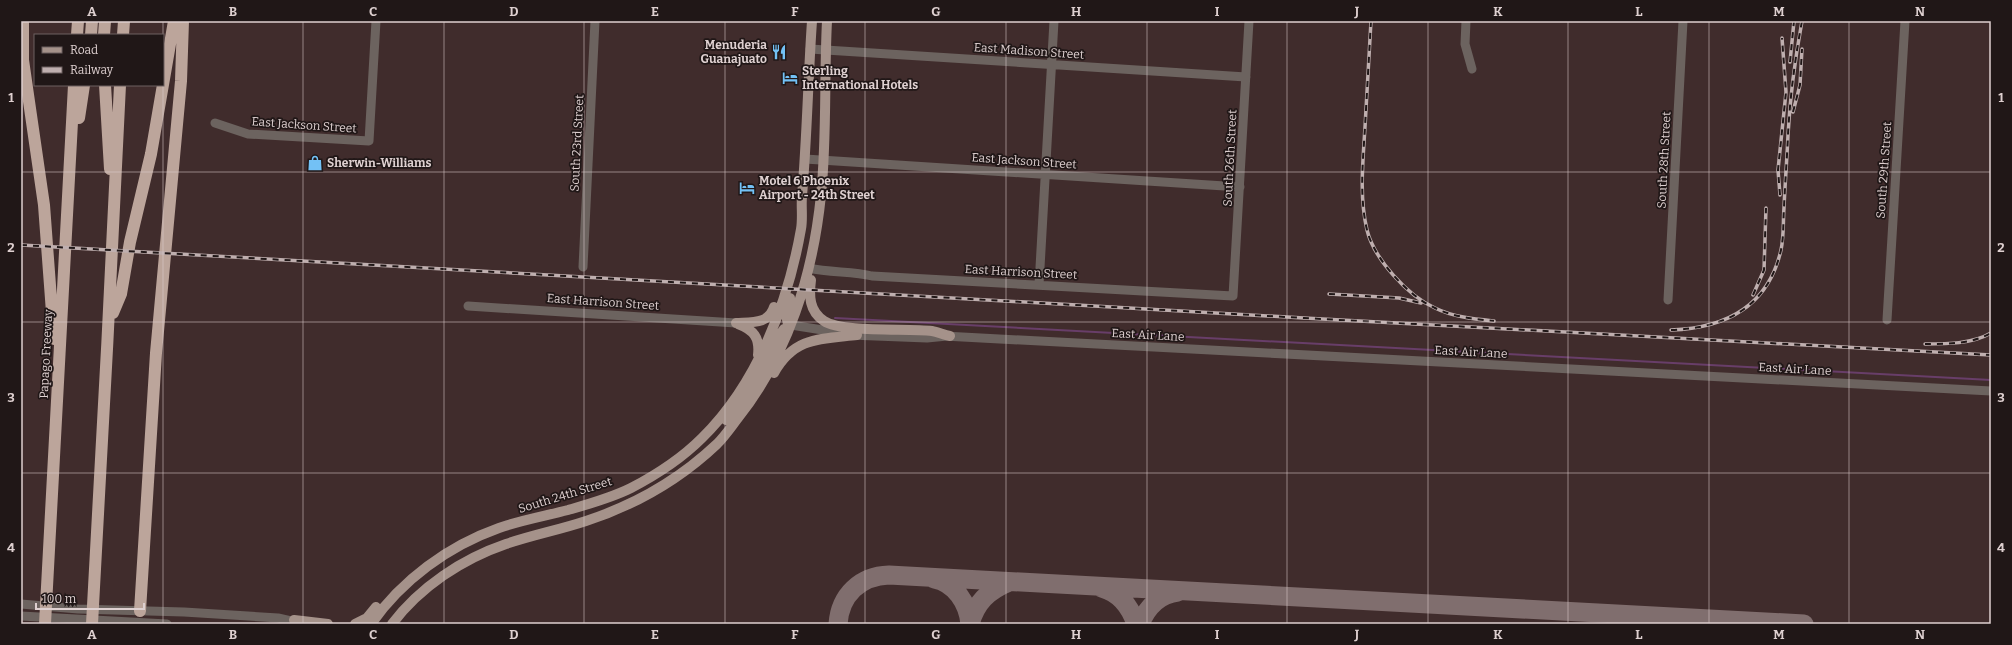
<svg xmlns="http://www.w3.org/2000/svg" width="2012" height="645" viewBox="0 0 2012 645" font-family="Bitter,serif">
<rect width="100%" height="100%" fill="#402c2c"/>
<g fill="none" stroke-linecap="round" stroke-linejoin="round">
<path stroke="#683e69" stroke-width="2" d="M835 318 1991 380"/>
<path stroke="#806e6e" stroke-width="19" d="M934 579C955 583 968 603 970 624
M1102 588C1120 593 1130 606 1136 624
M838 624C840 595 860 576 889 575L1804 624
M970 624C976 602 988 591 1009 582
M1140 624C1147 607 1160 594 1178 592"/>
<path stroke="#6c635f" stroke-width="9" d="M1466 21 1465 44 1472 69
M810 49 1246 77
M215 123 248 134 369 141 376 21
M805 159 1240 187
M583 267 595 21
M809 268C830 273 852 271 872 276L1233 296 1249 21
M1039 285 1054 21
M1668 300 1683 21
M468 306 736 323
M1887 320 1905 21
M791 325 829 331H849
M850 335 927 338 947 336
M944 336 1991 391
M21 604 78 609 184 612 278 618 300 623
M21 616 167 624"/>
<path stroke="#a5928a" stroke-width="10" d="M811 280C809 296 809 311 824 321 842 333 907 328 932 331 938 332 944 335 950 336
M736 323C752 322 769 324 774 307
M738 324C754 330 760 338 758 355
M789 329 786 315 790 298
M774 373C794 337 820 339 857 335
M726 420 752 384 776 340 784 329
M294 620 328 624
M355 624 367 618 376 607
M371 624C402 580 448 546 499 528 521 520 545 516 568 510 589 504 611 498 631 488 656 475 682 458 702 438 757 384 788 303 801 229 803 218 801 207 802 196 807 138 808 79 812 21
M392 624C420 587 462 559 506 544 532 535 559 530 586 521 635 505 679 480 717 444 725 436 731 427 738 418 788 355 813 275 821 195 827 138 824 79 827 21"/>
<path stroke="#bca59b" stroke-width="12" d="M23 21V60L44 205 54 339
M77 35 78 21
M91 35 92 21
M104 35 105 21
M123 35 124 21
M105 85 110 169
M79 118 84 85
M113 313 121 294 130 242 151 154 174 21
M140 611 156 353 181 81 183 21
M45 624 74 85
M92 624C103 444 111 265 120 85"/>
<g stroke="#bfafaf" stroke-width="3.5">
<path id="rail" d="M1371 21C1369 56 1367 92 1365 127 1363 161 1359 196 1367 230 1374 259 1408 296 1435 308 1453 317 1474 319 1494 321
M1790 62 1794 21
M1793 112 1800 85 1802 49
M1780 195 1778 170 1786 92 1782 38
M21 245 1304 318 1991 355
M1329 294 1399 298 1421 303
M1753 295 1764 270 1766 208
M1671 330C1726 328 1768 307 1781 250 1784 236 1783 221 1784 208 1785 183 1787 159 1788 135 1790 96 1795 59 1802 21
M1925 344C1947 344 1972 344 1991 333"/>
</g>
<use href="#rail" stroke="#201717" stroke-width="2" stroke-dasharray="6" stroke-linecap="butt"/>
</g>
<path fill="none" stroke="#ded0d0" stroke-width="1" stroke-opacity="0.55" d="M163 21V35M303 21V624M444 21V624M584 21V624M725 21V624M865 21V624M1006 21V624M1147 21V624M1287 21V624M1428 21V624M1568 21V624M1709 21V624M1849 21V624M163 85V624M21 172H1991M21 322H1991M21 473H1991"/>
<defs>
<g id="restaurant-bare" transform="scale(1.2)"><path d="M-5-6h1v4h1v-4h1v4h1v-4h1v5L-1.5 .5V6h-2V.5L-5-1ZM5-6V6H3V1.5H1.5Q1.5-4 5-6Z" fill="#73c1f5" stroke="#201717" stroke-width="2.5" paint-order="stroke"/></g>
<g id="hotel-bare" transform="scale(1.2)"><path d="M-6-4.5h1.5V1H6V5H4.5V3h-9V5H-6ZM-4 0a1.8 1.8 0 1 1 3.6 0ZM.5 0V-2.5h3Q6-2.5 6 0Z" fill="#73c1f5" stroke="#201717" stroke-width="2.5" paint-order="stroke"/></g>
<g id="shop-bare" transform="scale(1.2)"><path d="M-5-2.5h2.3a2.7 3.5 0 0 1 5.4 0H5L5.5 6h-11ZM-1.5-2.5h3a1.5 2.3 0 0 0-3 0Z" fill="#73c1f5" stroke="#201717" stroke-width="2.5" paint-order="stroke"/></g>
</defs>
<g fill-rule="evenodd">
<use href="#restaurant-bare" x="779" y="52"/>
<use href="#hotel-bare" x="790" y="78"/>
<use href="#shop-bare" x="315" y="163"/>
<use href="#hotel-bare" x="747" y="188"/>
</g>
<g text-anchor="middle" stroke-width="3.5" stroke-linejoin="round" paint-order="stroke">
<g font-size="12" font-weight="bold" fill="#ded0d0" stroke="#201717" text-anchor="start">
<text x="767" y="49" text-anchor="end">Menuderia<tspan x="767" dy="14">Guanajuato</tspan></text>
<text x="802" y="75">Sterling<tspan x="802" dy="14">International Hotels</tspan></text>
<text x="327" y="167">Sherwin-Williams</text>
<text x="759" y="185">Motel 6 Phoenix<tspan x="759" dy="14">Airport - 24th Street</tspan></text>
</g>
<g font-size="12" fill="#ded0d0" stroke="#201717">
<text transform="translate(1029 51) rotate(4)" y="4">East Madison Street</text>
<text transform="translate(304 125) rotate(4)" y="4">East Jackson Street</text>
<text transform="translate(577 143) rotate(-87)" y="4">South 23rd Street</text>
<text transform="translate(1230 158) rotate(-87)" y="4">South 26th Street</text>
<text transform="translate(1664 160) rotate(-87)" y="4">South 28th Street</text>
<text transform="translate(1024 161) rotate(4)" y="4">East Jackson Street</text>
<text transform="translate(1884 170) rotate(-86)" y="4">South 29th Street</text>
<text transform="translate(1021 272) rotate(3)" y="4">East Harrison Street</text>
<text transform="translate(603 302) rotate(4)" y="4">East Harrison Street</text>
<text transform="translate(1148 335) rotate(3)" y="4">East Air Lane</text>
<text transform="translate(1471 352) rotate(3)" y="4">East Air Lane</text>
<text transform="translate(46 354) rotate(-87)" y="4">Papago Freeway</text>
<text transform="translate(1795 369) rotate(3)" y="4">East Air Lane</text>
<text transform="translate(565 495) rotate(-17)" y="4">South 24th Street</text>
</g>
</g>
<rect width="2012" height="645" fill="none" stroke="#201717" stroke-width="44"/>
<rect x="34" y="34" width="130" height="52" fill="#201717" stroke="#6c6161"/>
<rect x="42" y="47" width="20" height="6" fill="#a5928a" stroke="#6c6161"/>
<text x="70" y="54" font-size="12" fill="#ded0d0">Road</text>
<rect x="42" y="67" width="20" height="6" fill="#bfafaf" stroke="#6c6161"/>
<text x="70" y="74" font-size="12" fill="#ded0d0">Railway</text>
<path d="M36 603v6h108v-6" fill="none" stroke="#ded0d0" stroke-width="2"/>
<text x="42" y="603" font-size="12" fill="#ded0d0" stroke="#201717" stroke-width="3" paint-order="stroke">100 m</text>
<rect x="22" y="22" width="1968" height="601" fill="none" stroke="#ded0d0" stroke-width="1.5"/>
<g font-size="13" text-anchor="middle" font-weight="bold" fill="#ded0d0">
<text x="92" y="16">A</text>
<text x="233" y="16">B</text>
<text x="373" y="16">C</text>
<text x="514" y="16">D</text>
<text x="655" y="16">E</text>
<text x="795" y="16">F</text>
<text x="936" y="16">G</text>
<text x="1076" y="16">H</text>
<text x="1217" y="16">I</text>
<text x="1357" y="16">J</text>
<text x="1498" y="16">K</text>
<text x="1639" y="16">L</text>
<text x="1779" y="16">M</text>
<text x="1920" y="16">N</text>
<text x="11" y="102">1</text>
<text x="2001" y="102">1</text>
<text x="11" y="252">2</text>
<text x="2001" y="252">2</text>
<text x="11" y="402">3</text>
<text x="2001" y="402">3</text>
<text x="11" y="552">4</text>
<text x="2001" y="552">4</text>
<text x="92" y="639">A</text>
<text x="233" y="639">B</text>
<text x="373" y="639">C</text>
<text x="514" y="639">D</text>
<text x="655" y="639">E</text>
<text x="795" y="639">F</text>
<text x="936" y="639">G</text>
<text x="1076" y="639">H</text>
<text x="1217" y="639">I</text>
<text x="1357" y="639">J</text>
<text x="1498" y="639">K</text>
<text x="1639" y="639">L</text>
<text x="1779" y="639">M</text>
<text x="1920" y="639">N</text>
</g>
</svg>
